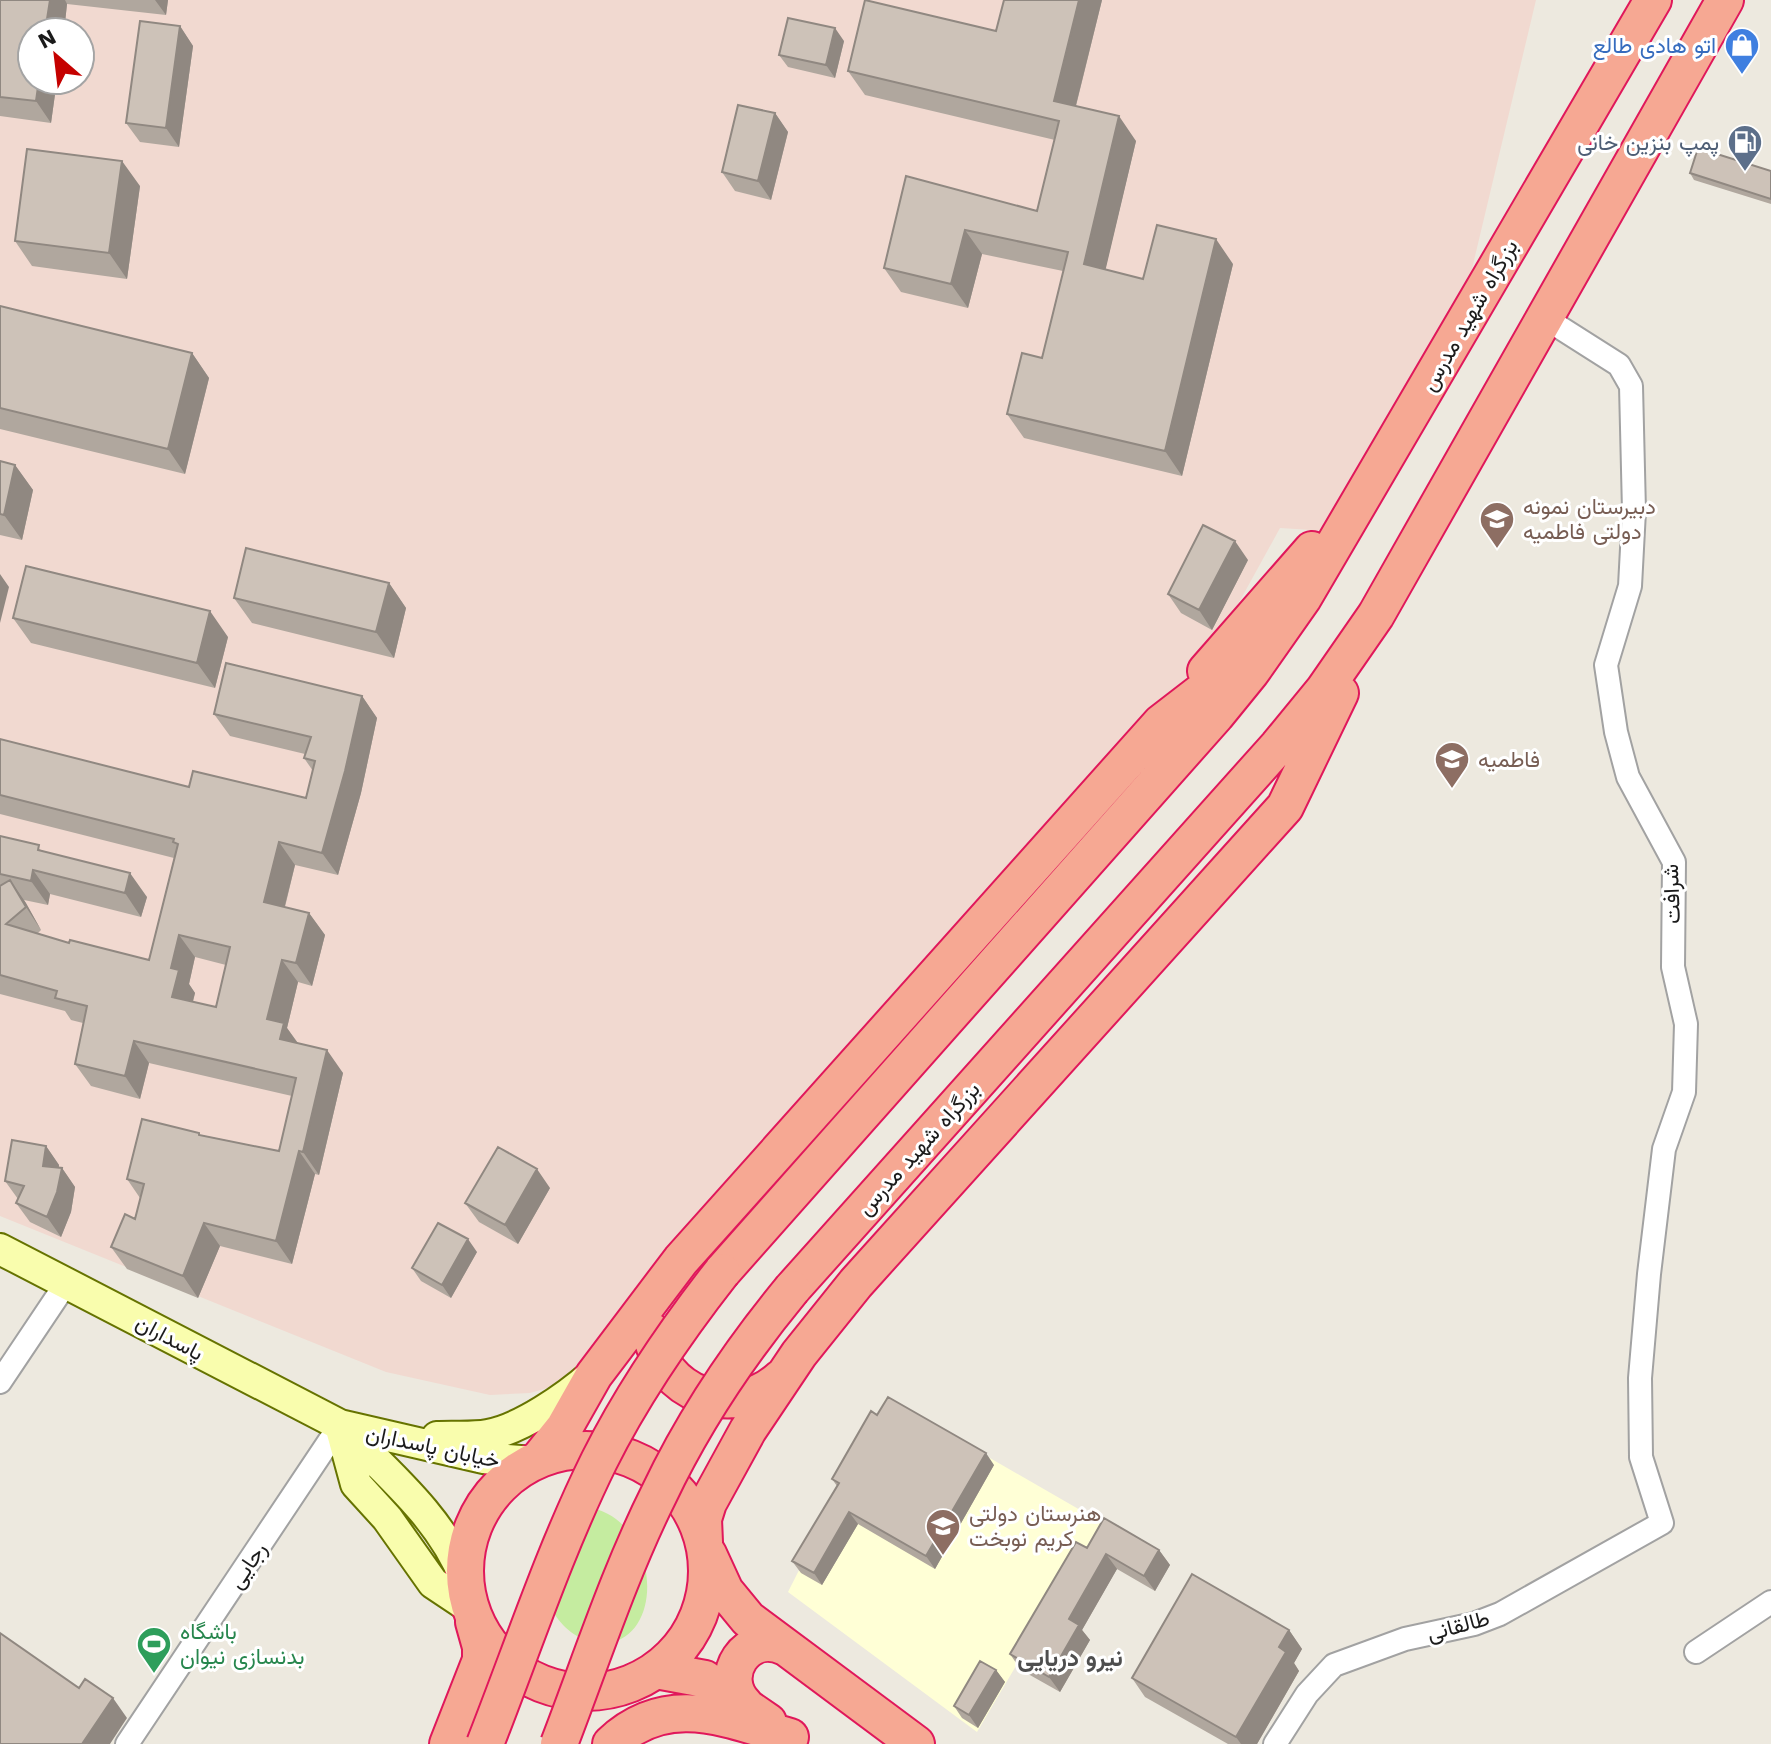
<svg xmlns="http://www.w3.org/2000/svg" width="1771" height="1744" viewBox="0 0 1771 1744" font-family="'Work Sans',Vazirmatn,sans-serif">
<rect width="100%" height="100%" fill="#ede9df"/>
<path fill="#ffffd6" d="M886 1398 1101 1522 977 1732 788 1592Z"/>
<path fill="#f1d9d0" fill-rule="evenodd" d="M0 0H1536L1466 294 1328 531 1280 528 1204 666 569 1382 530 1393 490 1395 386 1372 0 1216ZM32 32H80V80H32Z"/>
<path fill="#c5eca0" d="M587 1507C659 1518 667 1635 608 1643 551 1649 516 1555 554 1521 562 1513 577 1510 587 1507Z"/>
<g fill="none" stroke-linecap="round" stroke-linejoin="round">
<g stroke="#a2a2a2" stroke-width="26">
<path id="minor" d="M0 1382 67 1282
M1696 1652 1771 1602
M127 1744 340 1425
M1275 1744 1307 1694 1334 1665 1405 1639 1474 1624 1500 1614 1662 1523 1641 1457 1640 1378 1649 1274 1664 1149 1684 1092 1686 1024 1673 967 1674 862 1628 777 1616 732 1606 665 1630 586 1634 511 1631 386 1619 365 1545 318"/>
</g>
<g stroke="#667300" stroke-width="34">
<path id="secondary" d="M0 1249 340 1425 483 1458 534 1462
M340 1425 356 1484 387 1518 433 1583 469 1607
M342 1427C386 1472 442 1518 465 1579
M437 1437C454 1436 472 1438 488 1435 521 1429 567 1397 592 1375"/>
</g>
<g stroke="#e0185b" stroke-width="40">
<path id="trunk" d="M1206 671 1312 550
M722 1272 1216 715 1251 672 1303 598 1653 0
M792 1289 1278 746 1324 690 1376 615 1725 0
M651 1331C660 1394 733 1422 781 1378
M465 1571a121 121 0 1 1 242 0a121 121 0 1 1-242 0Z
M539 1459 564 1428 594 1375 681 1260 1161 723 1244 659
M704 1542 703 1519 708 1503 748 1430 799 1354 856 1283 1285 807 1340 693
M708 1554 725 1591 748 1619 916 1744
M656 1670 705 1679 768 1722
M745 1705C716 1676 747 1629 785 1647
M448 1744 481 1660V1647L474 1622
M611 1744C667 1691 727 1719 790 1737"/>
</g>
<use href="#minor" stroke="#fff" stroke-width="22"/>
<use href="#secondary" stroke="#f9fdad" stroke-width="30"/>
<use href="#trunk" stroke="#f6a893" stroke-width="36"/>
<g stroke="#e0185b" stroke-width="40" stroke-linecap="butt">
<path id="trunk-bridge" d="M485 1744C522 1650 554 1552 599 1461 633 1393 675 1332 722 1272
M559 1744C591 1661 619 1574 659 1494 694 1420 740 1352 792 1289"/>
</g>
<use href="#trunk-bridge" stroke="#f6a893" stroke-width="36"/>
</g>
<path fill="#b0a79e" fill-rule="evenodd" d="M0 0H168L166 15 67 4 64 32H32V80H57L51 123 0 116Z
M1102 0 1076 106 1136 141 1105 270 1143 279 1233 264 1182 476 1024 438 1007 414 1042 358 1063 271 982 254 968 308 901 292 884 268 906 176 1037 211 1055 140 865 95 848 71 996 31Z
M180 26 193 46 179 147 140 142 126 123Z
M844 41 835 78 788 67 779 55Z
M775 113 788 132 771 200 735 191 722 172Z
M1771 171V204L1694 180 1690 173Z
M140 186 127 279 32 266 15 241Z
M0 306 192 353 209 378 185 474 0 429Z
M0 461 15 465 33 490 22 540 0 535Z
M1248 560 1212 630 1181 613 1168 594Z
M389 583 406 608 394 658 252 623 234 598Z
M13 618 228 637 215 688 31 643Z
M362 696 377 718 361 793 338 875 295 865 285 907 309 913 325 935 312 986 298 982 287 1028 298 1043 343 1073 319 1175 315 1174 292 1264 220 1246 198 1298 127 1269 111 1247 135 1219 140 1198 127 1179 201 1135 279 1151 292 1096 149 1063 140 1099 91 1086 75 1064 83 1023 71 1020 65 1011 0 994V836L44 851 147 897 141 917 50 894 48 905 24 900 41 930 37 934 69 943 149 960 174 858 0 814V739L189 787 306 798 313 771 304 758 305 754 230 736 214 714ZM195 957 226 965 216 1007 193 1002 195 993 189 984Z
M46 1146 59 1165V1168H62L75 1187 71 1212 61 1237 30 1222 16 1203 18 1199 5 1181Z
M550 1188 518 1244 479 1222 465 1203Z
M477 1252 451 1298 421 1281 412 1268Z
M994 1465 935 1569 858 1524 822 1585 801 1573 792 1561 837 1486 832 1479Z
M1087 1548 1159 1550 1170 1565 1155 1591 1117 1569 1082 1630 1090 1640 1060 1692 1021 1670 1010 1654Z
M1289 1630 1302 1649 1294 1663 1299 1671 1257 1744H1228L1145 1697 1132 1678Z
M996 1670 1005 1682 978 1728 962 1718 954 1706Z"/>
<path fill="#908881" d="M50 0H65L67 4 64 32H45Z
M155 0H168L166 15Z
M1079 0H1102L1071 125 1054 101Z
M180 26 193 46 179 147 166 128Z
M835 28 844 41 835 78 826 65Z
M39 80H57L51 123 36 101Z
M775 113 788 132 771 200 758 181Z
M1119 116 1136 141 1101 289 1084 264Z
M122 161 140 186 127 279 109 253Z
M965 230 982 254 968 308 951 284Z
M1216 239 1233 264 1182 476 1165 451Z
M192 353 209 378 185 474 168 449Z
M15 465 33 490 22 540 4 515Z
M1235 541 1248 560 1212 630 1199 610Z
M0 574 9 587 0 623Z
M389 583 406 608 394 658 376 632Z
M210 611 228 637 215 688 197 663Z
M362 696 377 718 361 793 338 875 322 853Z
M279 842 295 865 280 925 264 902Z
M33 870 50 894 48 905 31 881Z
M130 873 147 897 141 917 125 893Z
M10 880 26 903 41 930 26 907Z
M309 913 325 935 312 986 296 963Z
M179 935 195 957 189 984 195 993 188 1019 172 997 171 968Z
M282 960 298 982 287 1028 299 1045 280 1039 267 1019Z
M134 1041 149 1063 140 1099 125 1076Z
M327 1050 343 1073 319 1175 303 1152Z
M46 1146 59 1165 56 1185 43 1166Z
M299 1151 315 1174 292 1264 276 1241Z
M62 1168 75 1187 71 1212 61 1237 47 1217Z
M537 1169 550 1188 518 1244 505 1225Z
M204 1223 220 1246 198 1298 183 1276Z
M468 1239 477 1252 451 1298 442 1285Z
M986 1453 994 1465 935 1569 926 1556Z
M849 1512 858 1524 822 1585 814 1573Z
M1159 1550 1170 1565 1155 1591 1144 1576Z
M1106 1554 1117 1569 1082 1630 1090 1640 1060 1692 1049 1677 1069 1619Z
M1289 1630 1302 1649 1294 1663 1299 1671 1257 1744H1241L1236 1737 1279 1647Z
M996 1670 1005 1682 978 1728 969 1715Z
M113 1698 127 1718 110 1744H82Z"/>
<path fill="#cdc2b8" stroke="#908881" stroke-width="2" fill-rule="evenodd" d="M0 0H50L45 32H32V80H39L36 101 0 97Z
M865 0 996 31 1004 0H1079L1054 101 1119 116 1084 264 1143 279 1157 225 1216 239 1165 451 1007 414 1022 353 1042 358 1068 252 965 230 951 284 884 268 906 176 1037 211 1059 121 848 71Z
M788 18 835 28 826 65 779 55Z
M140 21 180 26 166 128 126 123Z
M738 105 775 113 758 181 722 172Z
M1698 148 1771 171V199L1690 173Z
M27 149 122 161 109 253 15 241Z
M0 306 192 353 168 449 0 408Z
M0 461 15 465 4 515 0 514Z
M1203 525 1235 541 1199 610 1168 594Z
M246 548 389 583 376 632 234 598Z
M26 566 210 611 197 663 13 618Z
M226 663 362 696 345 771 322 853 279 842 264 902 309 913 296 963 282 960 267 1019 284 1023 280 1039 327 1050 303 1152 299 1151 276 1241 204 1223 183 1276 111 1247 125 1214 135 1219 144 1184 127 1179 142 1119 199 1133V1135L279 1151 296 1078 134 1041 125 1076 75 1064 87 1006 55 998 57 991 0 975V886L10 880 26 907 6 924 69 943 70 940 149 960 178 844 173 842 174 839 0 795V739L189 787 193 771 306 798 315 761 304 758 311 737 214 714ZM179 935 230 947 216 1007 172 997 179 970 171 968Z
M0 836 39 845 38 850 130 873 125 893 33 870 31 881 0 874Z
M12 1140 46 1146 43 1166 62 1168 57 1192 47 1217 16 1203 24 1186 5 1181Z
M498 1147 537 1169 505 1225 465 1203Z
M438 1223 468 1239 442 1285 412 1268Z
M888 1397 986 1453 926 1556 849 1512 814 1573 792 1561 839 1483 832 1479 871 1411 877 1415Z
M1104 1518 1159 1550 1144 1576 1106 1554 1069 1619 1079 1625 1049 1677 1010 1654 1076 1542 1087 1548Z
M1192 1574 1289 1630 1279 1647 1286 1652 1236 1737 1132 1678Z
M0 1633 79 1688 85 1679 113 1698 82 1744H0Z
M980 1661 996 1670 969 1715 954 1706Z"/>
<defs>
<g id="shop-pin" transform="scale(1.8)"><path d="M0 17L-7.5 6A9.5 9.5 0 1 1 7.5 6Z" fill="#3f7fe0" stroke="#fff"/><path d="M-5-2.5h2.3a2.7 3.5 0 0 1 5.4 0H5L5.5 6h-11ZM-1.5-2.5h3a1.5 2.3 0 0 0-3 0Z" fill="#fff"/></g>
<g id="fuel-pin" transform="scale(1.8)"><path d="M0 17L-7.5 6A9.5 9.5 0 1 1 7.5 6Z" fill="#5c6f8a" stroke="#fff"/><path d="M-5.5-6h7V0h2V4h1.3V-2.5L3-4.5l.8-.8L6-3V5H2.5V1h-1V6h-7ZM-4.2-4.7v3.2H.2V-4.7Z" fill="#fff"/></g>
<g id="school-pin" transform="scale(1.8)"><path d="M0 17L-7.5 6A9.5 9.5 0 1 1 7.5 6Z" fill="#8d6e63" stroke="#fff"/><path d="M0-5L7-2L0 1L-7-2ZM-4 1L0 2.5L4 1V4Q0 6-4 4Z" fill="#fff"/></g>
<g id="stadium-pin" transform="scale(1.8)"><path d="M0 17L-7.5 6A9.5 9.5 0 1 1 7.5 6Z" fill="#2e9e5b" stroke="#fff"/><path d="M0-5a6.5 5 0 1 0 0 10a6.5 5 0 1 0 0-10ZM-3.5-1.8h7v3.6h-7Z" fill="#fff"/></g>
</defs>
<g fill-rule="evenodd">
<use href="#shop-pin" x="1742" y="45"/>
<use href="#fuel-pin" x="1745" y="142"/>
<use href="#school-pin" x="1497" y="519"/>
<use href="#school-pin" x="1452" y="759"/>
<use href="#school-pin" x="943" y="1526"/>
<use href="#stadium-pin" x="154" y="1644"/>
</g>
<g text-anchor="middle" stroke-width="6" stroke-linejoin="round" paint-order="stroke">
<g font-size="22" fill="#366cbe" stroke="#fff" text-anchor="end">
<text x="1716" y="53">اتو هادی طالع</text>
</g>
<g font-size="22" fill="#4e5e75" stroke="#fff" text-anchor="end">
<text x="1719" y="150">پمپ بنزین خانی</text>
</g>
<g font-size="22" fill="#1b1b1b" stroke="#fff">
<text transform="translate(1469 315) rotate(-60)" y="8">بزرگراه شهید مدرس</text>
<text transform="translate(1671 894) rotate(-92)" y="8">شرافت</text>
<text transform="translate(918 1148) rotate(-48)" y="8">بزرگراه شهید مدرس</text>
<text transform="translate(170 1337) rotate(28)" y="8">پاسداران</text>
<text transform="translate(433 1446) rotate(12)" y="8">خیابان پاسداران</text>
<text transform="translate(247 1565) rotate(-56)" y="8">رجایی</text>
<text transform="translate(1458 1625) rotate(-15)" y="8">طالقانی</text>
</g>
<g font-size="22" fill="#785e54" stroke="#fff" text-anchor="start">
<text x="1523" y="514">دبیرستان نمونه<tspan x="1523" dy="25">دولتی فاطمیه</tspan></text>
<text x="1478" y="767">فاطمیه</text>
<text x="969" y="1521">هنرستان دولتی<tspan x="969" dy="25">کریم نوبخت</tspan></text>
</g>
<g font-size="22" fill="#27864d" stroke="#fff" text-anchor="start">
<text x="180" y="1639">باشگاه<tspan x="180" dy="25">بدنسازی نیوان</tspan></text>
</g>
<g font-size="24" font-weight="bold" fill="#4e4e4e" stroke="#fff">
<text x="1070" y="1666">نیرو دریایی</text>
</g>
</g>
<g transform="translate(56 56) rotate(332)"><circle r="38" fill="#ffffff" stroke="#a4a4a4" stroke-width="2"/>
<path d="M0-6L14 30L0 20L-14 30Z" fill="#c50100"/>
<text y="-12" font-size="22" font-weight="bold" text-anchor="middle" fill="#1b1b1b">N</text>
</g>
</svg>
